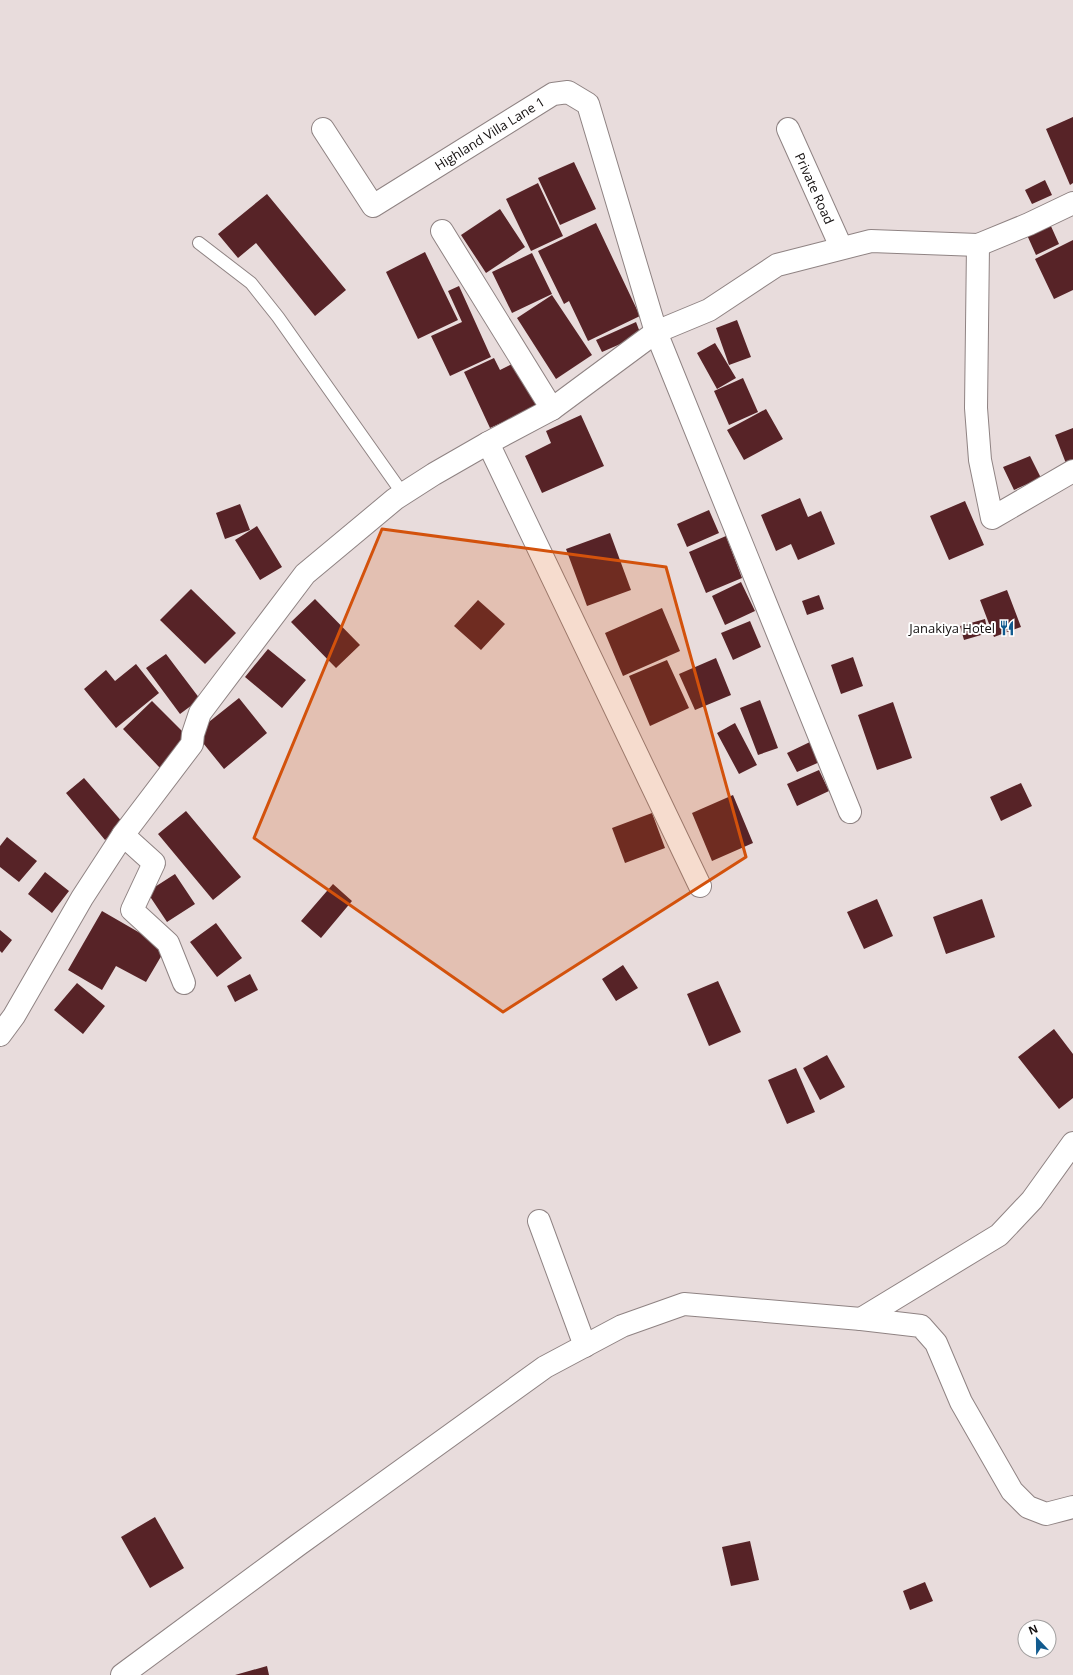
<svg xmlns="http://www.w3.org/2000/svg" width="1073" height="1675" viewBox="0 0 1073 1675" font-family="'Open Sans',sans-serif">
<rect width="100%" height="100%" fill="#e8dcdc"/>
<path fill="#572327" d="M1073 117V183L1070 185 1046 129Z
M574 162 596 209 560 225 538 178Z
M1045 180 1052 195 1032 204 1025 190Z
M538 183 563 236 531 251 506 199Z
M267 194 346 290 315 316 256 243 238 258 218 234Z
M500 209 525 247 486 273 461 235Z
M596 223 640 316 588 341 569 301 564 304 538 251Z
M1050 224 1059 244 1036 255 1027 235Z
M1073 240V290L1054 299 1035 259Z
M425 252 458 320 418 339 386 272Z
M532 253 552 294 512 313 492 272Z
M459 286 491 357 450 376 431 336 462 322 448 291Z
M552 295 592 355 556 379 517 318Z
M737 320 751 357 729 365 716 328Z
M636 322 641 335 602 352 596 340Z
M715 343 736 378 717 389 697 353Z
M494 358 500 370 518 361 539 406 490 428 464 372Z
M743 378 758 412 729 425 714 391Z
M766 409 783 439 744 460 727 430Z
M581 415 604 466 542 493 525 456 551 443 546 431Z
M1073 428V463L1067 466 1055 435Z
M1030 456 1041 478 1014 490 1003 467Z
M800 498 808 517 821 511 835 544 798 560 791 544 776 551 761 515Z
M965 501 984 545 949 560 930 516Z
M240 504 250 530 225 539 216 513Z
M709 510 719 533 687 547 677 524Z
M257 526 282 567 260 580 235 540Z
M610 533 631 590 587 606 566 549Z
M726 536 742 578 706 593 689 552Z
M741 582 755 611 725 625 712 596Z
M191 589 236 633 205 664 160 620Z
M1007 590 1021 627 994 637 980 600Z
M819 595 824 609 807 615 802 601Z
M315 599 360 645 336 668 291 622Z
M478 600 505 624 481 650 454 626Z
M662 608 680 651 623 676 605 633Z
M985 619 988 633 964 640 960 626Z
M750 621 761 647 733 660 721 633Z
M268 649 306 680 282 708 245 677Z
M166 654 200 699 180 714 146 668Z
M853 657 863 686 841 694 831 665Z
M716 658 731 695 695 710 679 674Z
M667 660 689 708 650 726 629 676Z
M136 664 159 693 116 728 84 689 106 670 115 681Z
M239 698 267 733 224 769 195 733Z
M760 700 778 748 758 755 740 708Z
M152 701 190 739 160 768 123 729Z
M893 702 912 758 877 770 858 715Z
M735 723 757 765 739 774 717 733Z
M812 741 822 761 797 772 787 753Z
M819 770 829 791 797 806 787 784Z
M84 778 124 824 105 840 66 793Z
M1021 783 1032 806 1001 821 990 797Z
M733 795 753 843 712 861 692 813Z
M186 811 241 877 213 900 158 834Z
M652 813 665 848 625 863 612 828Z
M7 837 37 861 19 882 0 867V846Z
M45 872 69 891 52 913 28 894Z
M175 874 195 904 167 922 147 892Z
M333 884 352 901 321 938 301 921Z
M877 899 893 936 864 949 847 912Z
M982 899 995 937 946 954 933 917Z
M102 911 166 948 146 982 116 966 102 990 68 970Z
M216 923 242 958 217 977 190 942Z
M0 930 12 940 2 953 0 951Z
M623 965 638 988 616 1001 602 979Z
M250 974 258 990 235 1002 227 986Z
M718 981 741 1032 709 1046 687 994Z
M77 983 105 1006 83 1034 54 1010Z
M1054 1029 1073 1054V1098L1059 1109 1018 1057Z
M827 1055 845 1087 820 1100 803 1068Z
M796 1068 815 1112 787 1124 768 1080Z
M155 1517 184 1568 150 1588 121 1537Z
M750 1541 759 1580 731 1586 722 1547Z
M925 1582 933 1601 910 1610 903 1591Z
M267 1666 269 1675H235Z"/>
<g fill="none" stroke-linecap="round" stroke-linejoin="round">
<g stroke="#8f8383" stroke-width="14">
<path id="lane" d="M199 243 251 283 278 317 403 494"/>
</g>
<g stroke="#8f8383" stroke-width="24">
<g id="street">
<path id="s1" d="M323 129 373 206 553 94 568 92 588 104 656 332 850 812"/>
<path id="s2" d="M788 129 841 247"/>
<path d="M442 231 552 409"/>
<path d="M978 245 976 408 980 460 992 518 1073 471"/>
<path d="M488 443 700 886"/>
<path d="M123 835 154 863 132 910 168 943 184 983"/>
<path d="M0 1035 14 1016 82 898 123 835 192 744 193 734 200 713 305 574 395 499 434 474 488 443 552 409 656 332 709 310 777 265 871 241 978 245 1029 224 1073 203"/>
<path d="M539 1221 585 1346"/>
<path d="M861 1319 999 1235 1032 1200 1073 1143"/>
<path d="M122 1675 298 1545 545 1367 622 1326 684 1304 861 1319 921 1326 936 1343 961 1402 1012 1491 1028 1507 1046 1514 1073 1507"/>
</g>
</g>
<use href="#lane" stroke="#fff" stroke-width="12"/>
<use href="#street" stroke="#fff" stroke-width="22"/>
</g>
<path fill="#d3520c" fill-opacity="0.2" stroke="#d3520c" stroke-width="3" stroke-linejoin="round" d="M382 529 666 567 746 857 503 1012 254 838Z"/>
<defs>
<g id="restaurant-bare" transform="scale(1.2)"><path d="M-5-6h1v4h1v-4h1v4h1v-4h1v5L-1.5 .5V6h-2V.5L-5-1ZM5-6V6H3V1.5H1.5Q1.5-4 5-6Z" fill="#125b8f" stroke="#fff" stroke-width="2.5" paint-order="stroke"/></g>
</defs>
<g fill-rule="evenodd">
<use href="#restaurant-bare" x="1007" y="628"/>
</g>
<g text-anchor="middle" stroke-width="4" stroke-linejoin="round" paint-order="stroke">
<g font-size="13" fill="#130f0f" stroke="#fff">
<text dy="5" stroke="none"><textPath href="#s1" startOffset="229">Highland Villa Lane 1</textPath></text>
<text dy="5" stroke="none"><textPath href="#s2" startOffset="65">Private Road</textPath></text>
</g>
<g font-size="13" fill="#130f0f" stroke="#fff" text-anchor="end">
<text x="995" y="633">Janakiya Hotel</text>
</g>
</g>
<g transform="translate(1037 1639) rotate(338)"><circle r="19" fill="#ffffff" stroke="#a19f9f"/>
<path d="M0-3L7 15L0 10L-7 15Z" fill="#125b8f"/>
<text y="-6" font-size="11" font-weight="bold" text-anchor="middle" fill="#130f0f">N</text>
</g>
</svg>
